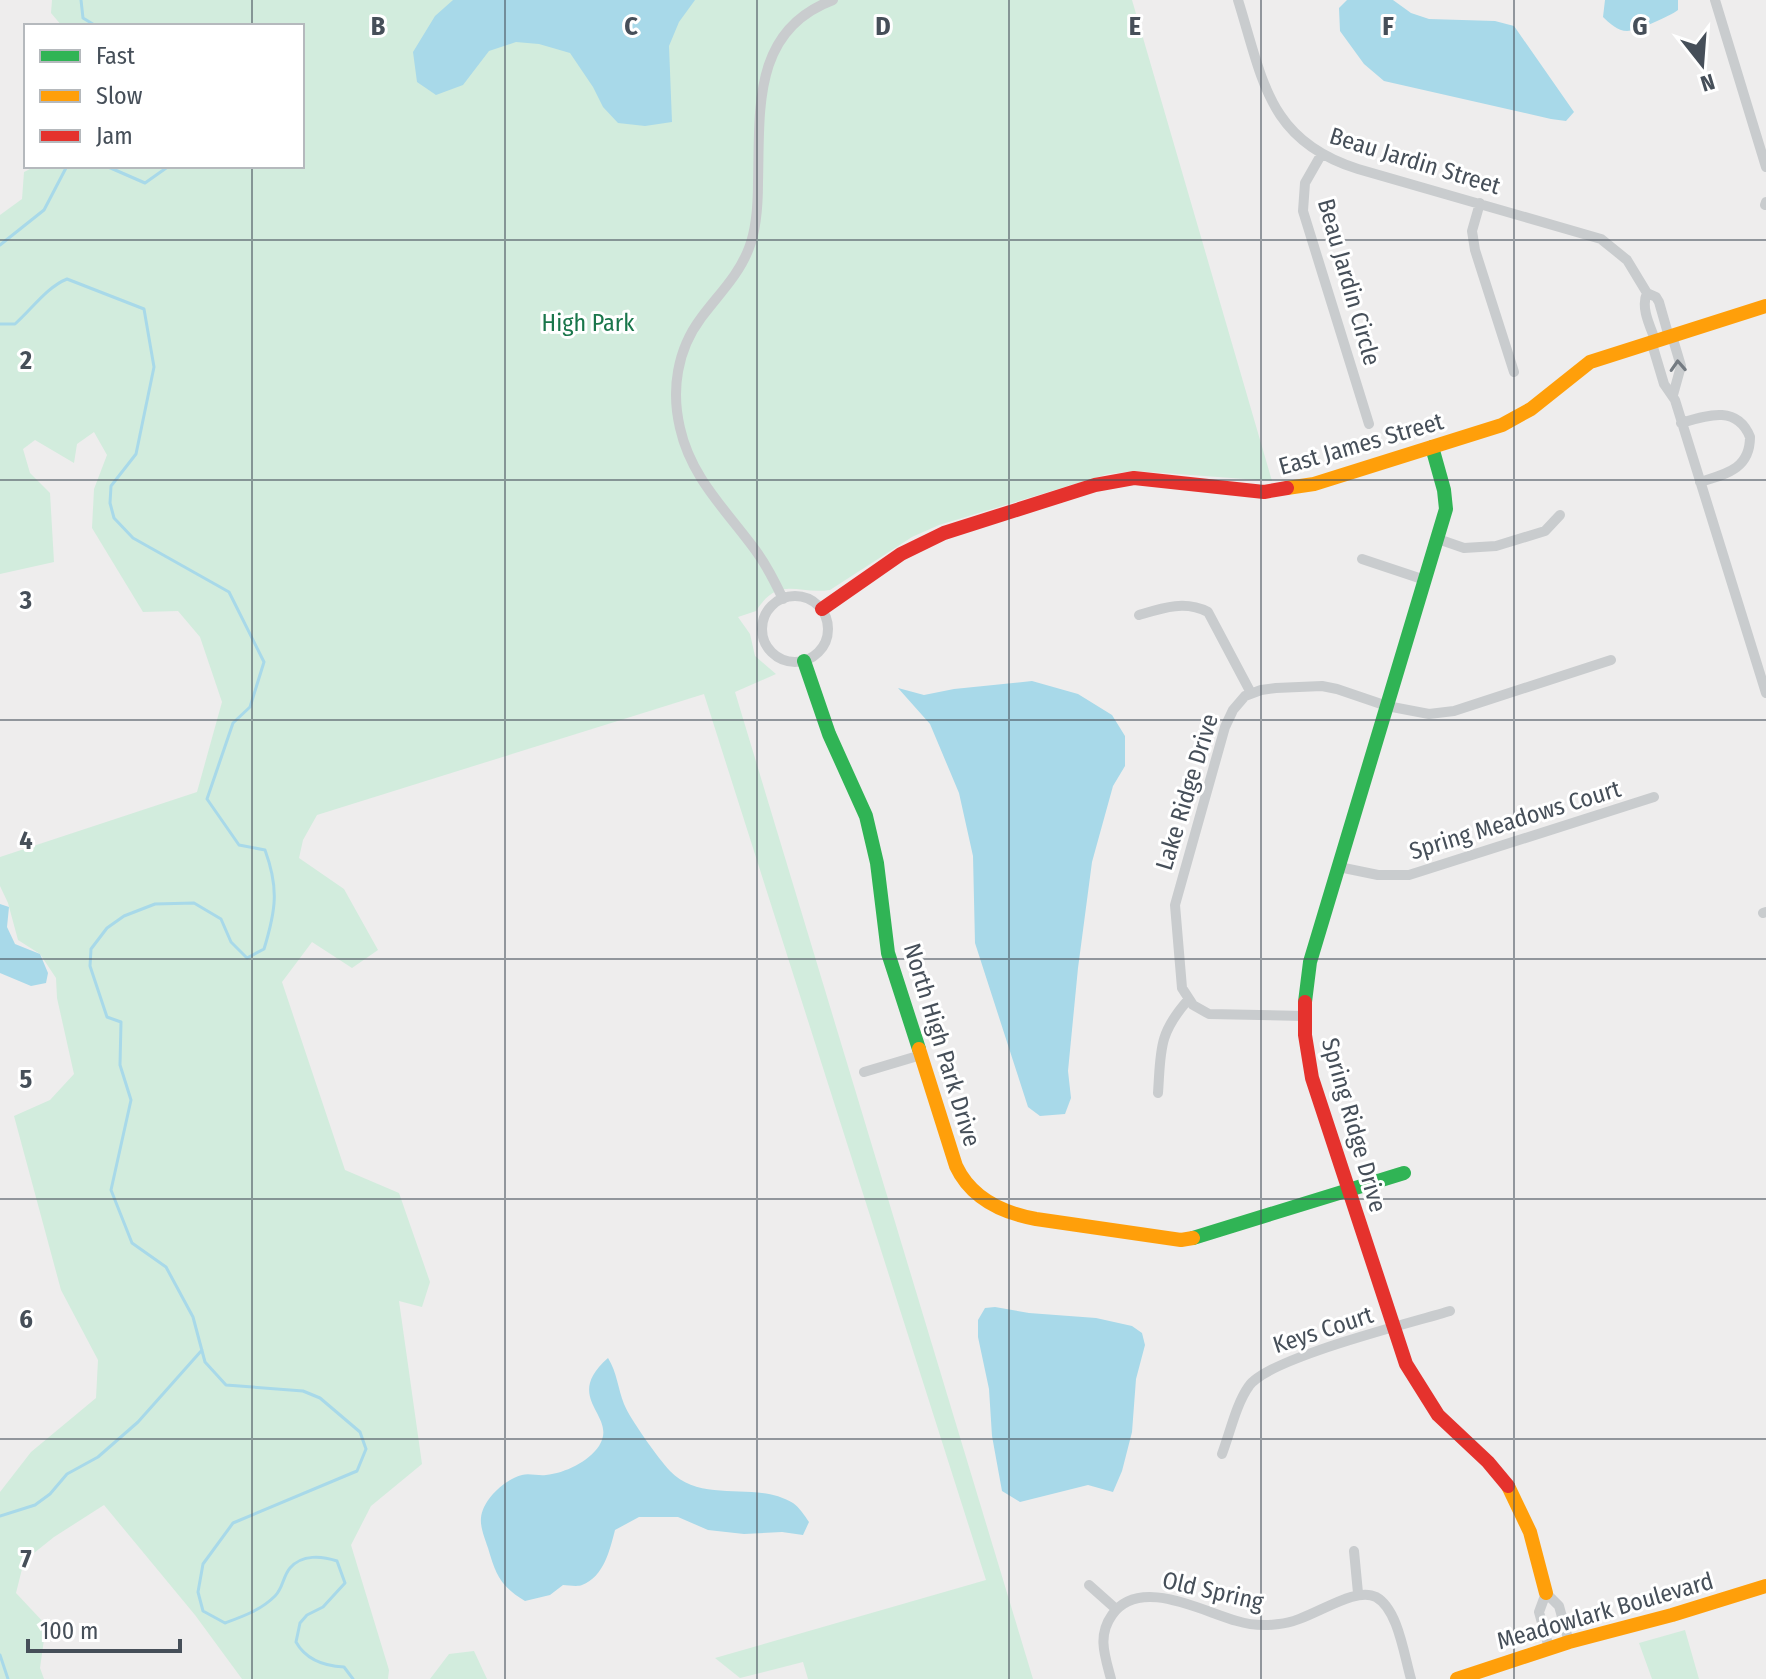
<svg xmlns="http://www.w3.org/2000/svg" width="1766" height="1679" viewBox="0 0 1766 1679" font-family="'Fira Sans Condensed',sans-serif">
<rect width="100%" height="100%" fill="#eeeded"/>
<path fill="#d2ecdd" d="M52 0H1132L1272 481 1136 471 1108 474 939 525 912 537 830 590C797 595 779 575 756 611L738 617 750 634 755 656 776 674 735 692 1033 1679H808L803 1662 740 1678 715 1658 986 1580 704 694 317 815 303 840 299 858 344 889 378 950 352 968 312 942 282 982 345 1170 399 1193 430 1282 422 1307 399 1301 422 1464 371 1506 351 1545 389 1670 388 1679H242L195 1615 104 1505 54 1537 24 1561 16 1593 46 1625 40 1668 44 1679H0V1492L31 1452 96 1398 98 1360 61 1290 14 1116 50 1100 74 1074 57 998 56 978 40 954 18 940 8 903 0 886V857L197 792 222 702 200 637 178 611 143 612 92 528 94 489 107 455 94 432 77 444 74 463 35 440 23 449 30 473 50 493 54 562 0 574V215L22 199 24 172 36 166H302V26H62L51 13Z
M1685 1630 1699 1679H1652L1639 1643Z
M474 1651 487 1679H430L449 1654Z"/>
<path fill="#a8d9e9" d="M453 0H695L679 22 669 46 672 122 645 126 618 123 603 107 593 87 570 53 539 44 516 42 489 51 463 85 436 95 417 82 413 52 435 16Z
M1347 0H1393L1411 13 1429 19 1495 21 1514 26 1574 112 1566 121 1551 119 1384 81 1364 64 1340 31 1339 8Z
M1605 0H1678V10C1670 16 1637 31 1627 31 1618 31 1609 23 1603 17Z
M1032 681 1078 694 1112 715 1125 736V766L1113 786 1092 862 1078 968 1068 1071 1071 1098 1065 1114 1040 1116 1028 1107 975 943 973 856 959 793 930 724 898 688 924 695 954 689Z
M0 904 9 907 7 927 15 944 40 954 48 973 46 983 31 986 0 973Z
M995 1307 1029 1313 1096 1318 1132 1326 1142 1333 1145 1345 1136 1379 1132 1432 1122 1471 1113 1492 1088 1485 1020 1502 1002 1491 992 1436 989 1389 978 1337V1320L985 1308Z
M608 1358C617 1372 618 1389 624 1404 630 1419 658 1458 670 1471 703 1505 756 1480 793 1503 799 1507 805 1516 809 1522L803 1535 782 1532 744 1534 708 1530 678 1517H639L615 1530C610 1549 604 1577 582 1585 577 1587 568 1585 563 1585L550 1595 525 1601C500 1586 496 1575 488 1548 485 1539 480 1527 481 1518 483 1499 504 1480 522 1475 529 1473 538 1476 546 1475 565 1473 588 1462 599 1446 619 1415 561 1399 608 1358Z"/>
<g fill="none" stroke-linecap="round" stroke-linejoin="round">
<path stroke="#a8d9e9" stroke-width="3" d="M81 0 83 18 96 26
M106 166 145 183 169 166
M0 245 44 210 67 166
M0 324H15C32 309 47 287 67 279L144 309 154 367 136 454 111 486 110 503 114 518 133 538 229 592 264 662 250 707 233 723 207 799 239 845 265 850C279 888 276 910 264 949L247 958 231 942 221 919 194 903 155 904 124 916 107 928 91 949 90 966 107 1017 121 1022 120 1065 131 1100 111 1190 132 1243 166 1267 193 1317 205 1362 226 1385 303 1391 320 1398 360 1432 366 1449 357 1471 233 1523 203 1564 198 1592 203 1611 225 1623C244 1616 261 1610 275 1596 283 1588 283 1576 290 1568 302 1554 322 1556 337 1561L345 1583 323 1607 307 1615 300 1623 296 1642C306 1660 324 1666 344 1667L353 1679
M0 1516 35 1505 50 1494 67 1474 98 1457 138 1422 202 1350
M0 1655 8 1679"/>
<path stroke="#c9ccce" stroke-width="10" d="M1238 0C1263 80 1268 141 1358 169L1601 239 1627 260 1647 293
M1715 0 1766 167
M1321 155 1305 183 1303 211 1369 424
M1480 203 1472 231 1475 250 1514 372
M1765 205 1766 202
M1647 293 1656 297 1659 302 1669 337
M1647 293C1640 308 1651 328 1656 342
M1672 336 1681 366 1673 395
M1652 344 1664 384 1675 400 1766 693
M1681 423C1708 415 1737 405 1750 437 1750 469 1726 474 1700 482
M1438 539 1464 548 1496 546 1545 531 1560 515
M1362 559 1425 580
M762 629a33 33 0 1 1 66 0a33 33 0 1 1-66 0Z
M783 599C775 582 767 566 756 551 727 511 691 478 680 428 671 390 677 350 701 318 718 295 739 275 749 248 757 228 758 203 758 182 760 109 752 30 833 0
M1139 615C1162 608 1185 600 1208 612L1251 693
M1339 867 1378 875H1409L1654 797
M1763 913 1766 912
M1305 1016 1209 1014 1193 1005 1182 988 1175 905 1225 727 1233 710 1245 696 1261 690 1276 688 1322 686 1337 689 1387 706 1429 714 1454 711 1611 660
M864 1072 921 1055
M1158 1093C1161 1050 1158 1034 1188 1000
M1222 1454C1230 1433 1236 1404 1249 1386 1268 1358 1411 1323 1450 1311
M1354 1551 1358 1593
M1089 1585 1116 1609
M1549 1648 1539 1612 1546 1593 1559 1606 1569 1642
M1111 1679C1105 1656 1097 1636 1112 1615 1139 1576 1201 1611 1237 1621 1250 1625 1265 1626 1279 1624 1309 1622 1353 1585 1376 1597 1398 1609 1404 1655 1411 1679"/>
<path stroke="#30b455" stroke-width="14" d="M804 661 829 734 866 816 877 863 888 953 919 1049
M1305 1002 1310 962 1446 509 1444 490 1432 447
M1193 1238 1404 1173"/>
<path stroke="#ff9f0a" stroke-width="14" d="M1287 488 1314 484 1502 425 1531 409 1590 362 1766 306
M919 1049 956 1166C971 1198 1003 1213 1036 1219L1181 1240 1193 1238
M1508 1486 1530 1532 1546 1593
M1457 1679 1569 1642 1672 1615 1766 1586"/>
<path stroke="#e5322d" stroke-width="14" d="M822 609 901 554 944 533 1095 485 1134 478 1264 492 1287 488
M1305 1002V1035L1312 1078 1406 1364 1438 1415 1488 1462 1508 1486"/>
</g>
<defs><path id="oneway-chevron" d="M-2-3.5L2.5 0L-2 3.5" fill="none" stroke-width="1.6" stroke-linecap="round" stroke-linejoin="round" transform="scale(2)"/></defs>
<use stroke="#747b82" href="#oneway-chevron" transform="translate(1678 366) rotate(-93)"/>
<path fill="none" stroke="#464f59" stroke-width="2" stroke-opacity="0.55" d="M252 0V26M505 0V1679M757 0V1679M1009 0V1679M1261 0V1679M1514 0V1679M252 166V1679M0 240H1766M0 480H1766M0 720H1766M0 959H1766M0 1199H1766M0 1439H1766"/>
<g text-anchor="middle" stroke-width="6" stroke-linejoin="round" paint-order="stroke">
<g font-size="24" fill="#464f59" stroke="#fff">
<text transform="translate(1415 161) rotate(17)" y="8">Beau Jardin Street</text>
<text transform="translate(1349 282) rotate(74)" y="8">Beau Jardin Circle</text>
<text transform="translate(1361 444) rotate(-16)" y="8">East James Street</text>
<text transform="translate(1187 792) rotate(-73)" y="8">Lake Ridge Drive</text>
<text transform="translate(1515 820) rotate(-17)" y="8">Spring Meadows Court</text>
<text transform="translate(942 1045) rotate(73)" y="8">North High Park Drive</text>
<text transform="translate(1354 1125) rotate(74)" y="8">Spring Ridge Drive</text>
<text transform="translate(1323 1330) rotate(-18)" y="8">Keys Court</text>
<text transform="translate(1213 1591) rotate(13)" y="8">Old Spring</text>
<text transform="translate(1605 1611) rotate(-16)" y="8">Meadowlark Boulevard</text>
</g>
<g font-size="24" fill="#1a764b" stroke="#fff">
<text x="588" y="331">High Park</text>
</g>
</g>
<g font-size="26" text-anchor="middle" font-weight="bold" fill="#464f59" stroke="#fff" stroke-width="6" stroke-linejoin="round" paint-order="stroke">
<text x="378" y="35">B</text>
<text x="631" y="35">C</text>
<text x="883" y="35">D</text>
<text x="1135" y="35">E</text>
<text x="1388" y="35">F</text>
<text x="1640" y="35">G</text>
<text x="26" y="369">2</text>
<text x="26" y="609">3</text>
<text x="26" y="849">4</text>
<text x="26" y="1088">5</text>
<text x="26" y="1328">6</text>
<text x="26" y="1568">7</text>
</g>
<rect x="24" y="24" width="280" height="144" fill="#ffffff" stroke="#b5b9bd" stroke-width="2"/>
<rect x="40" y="50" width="40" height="12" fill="#30b455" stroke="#b5b9bd" stroke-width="2"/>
<text x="96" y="64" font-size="24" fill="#464f59">Fast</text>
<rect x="40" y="90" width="40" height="12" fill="#ff9f0a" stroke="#b5b9bd" stroke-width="2"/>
<text x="96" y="104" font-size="24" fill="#464f59">Slow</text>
<rect x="40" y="130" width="40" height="12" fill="#e5322d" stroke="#b5b9bd" stroke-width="2"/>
<text x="96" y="144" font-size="24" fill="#464f59">Jam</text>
<g transform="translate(1702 64) rotate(163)" stroke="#ffffff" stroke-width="6" paint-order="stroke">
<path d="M0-6L14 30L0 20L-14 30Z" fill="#464f59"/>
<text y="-12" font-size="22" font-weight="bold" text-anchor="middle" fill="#464f59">N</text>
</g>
<path d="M28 1639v12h152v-12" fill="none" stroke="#464f59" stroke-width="4"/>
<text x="40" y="1639" font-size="24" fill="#464f59" stroke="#ffffff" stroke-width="6" paint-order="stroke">100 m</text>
</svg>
